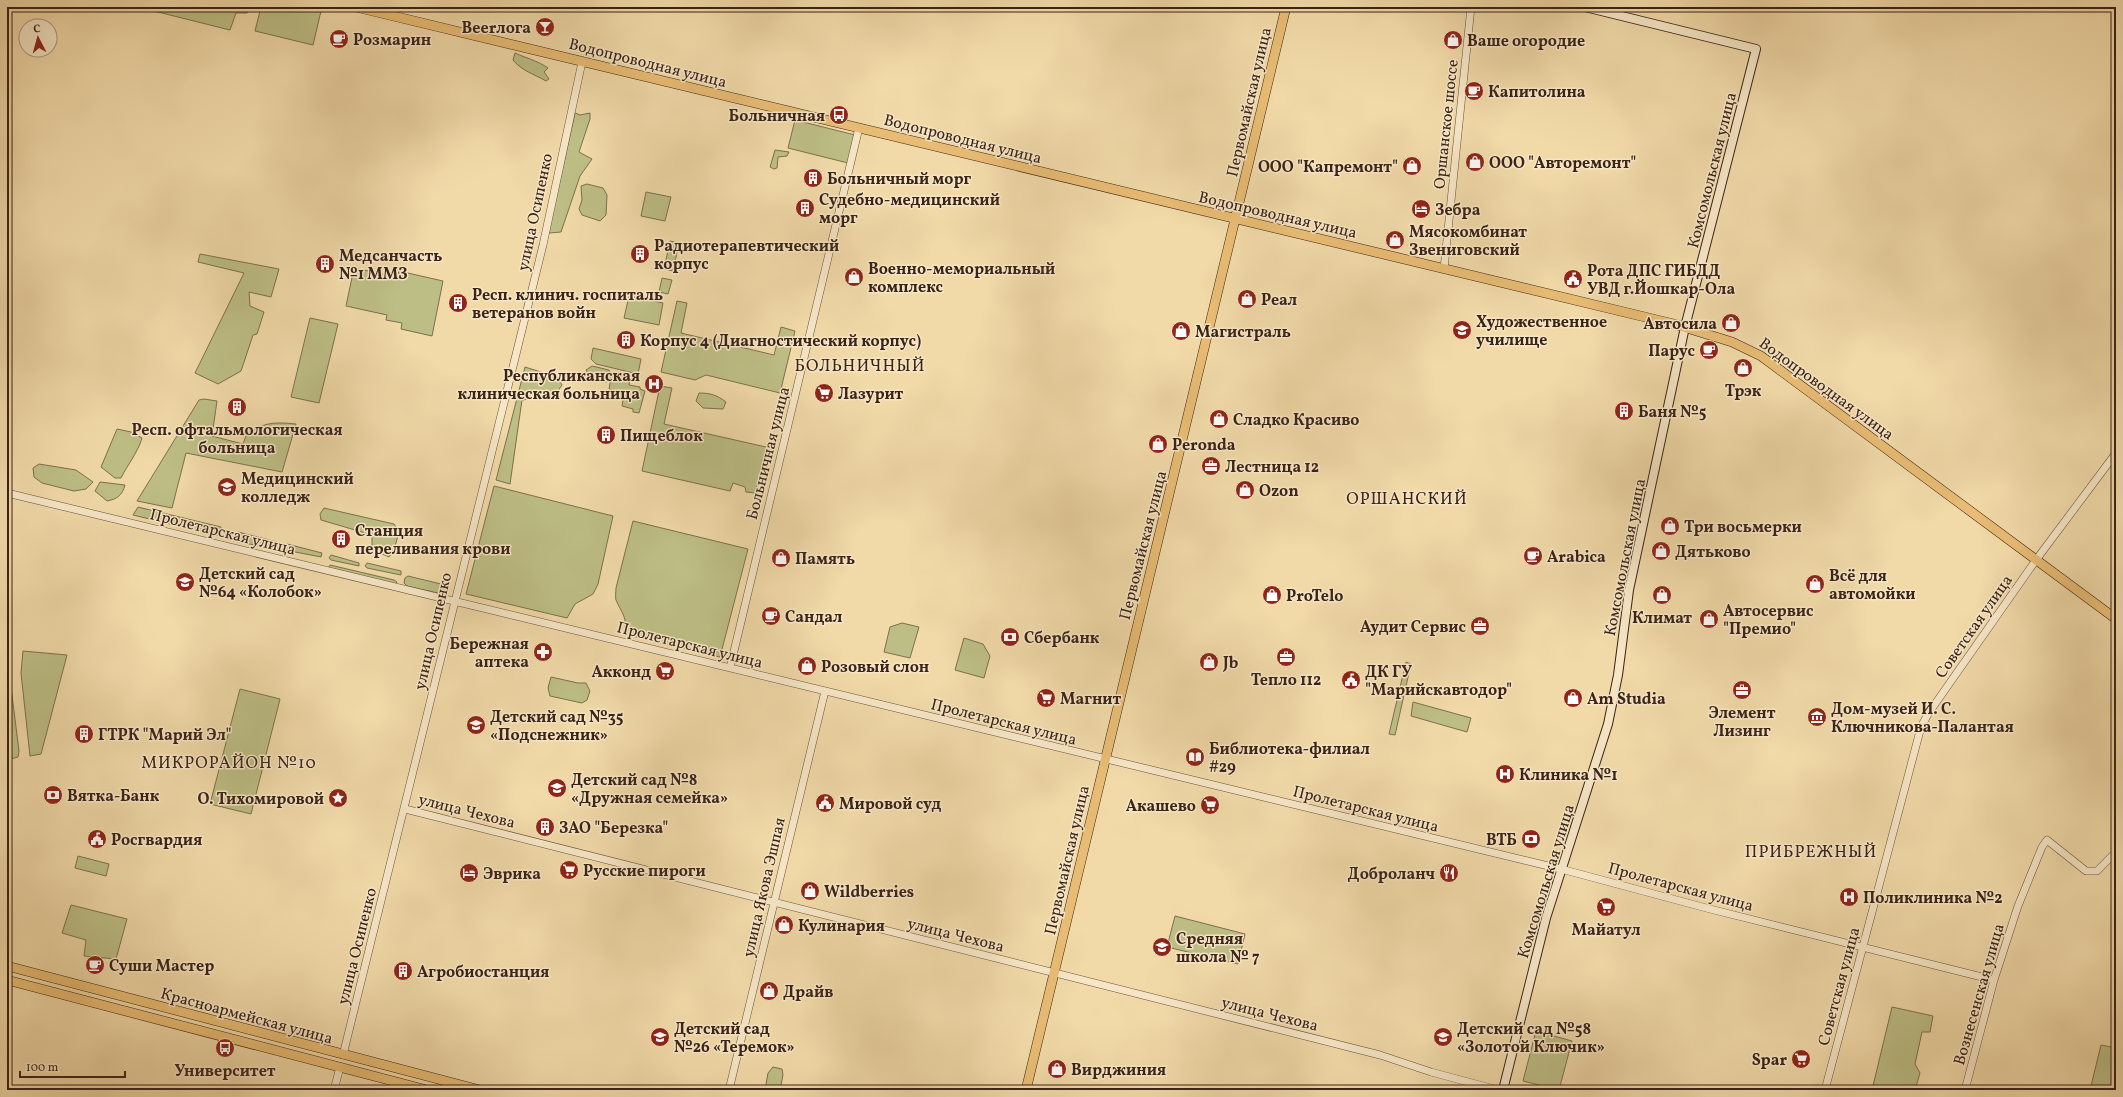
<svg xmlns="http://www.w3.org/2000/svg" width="2123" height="1097" viewBox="0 0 2123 1097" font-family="Vollkorn,serif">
<rect width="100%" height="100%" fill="#f1d9a8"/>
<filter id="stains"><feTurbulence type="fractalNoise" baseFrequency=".005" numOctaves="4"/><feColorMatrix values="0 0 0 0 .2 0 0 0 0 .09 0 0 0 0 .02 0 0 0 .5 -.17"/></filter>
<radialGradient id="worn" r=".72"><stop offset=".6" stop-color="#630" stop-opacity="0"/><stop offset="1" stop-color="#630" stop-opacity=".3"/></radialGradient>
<path fill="#bdbe85" stroke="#7c704e" d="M252 7 247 13H236L230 30 142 8Z
M261 7H304L321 11 313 45 255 31Z
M515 53C528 59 536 60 548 68L544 72 549 79 546 81C534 74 522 71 513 60Z
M575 113 580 115 590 113V119L579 152 592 159 580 176 561 232 549 233 550 225Z
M795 120 855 135 848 163 788 148Z
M775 150 789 152 787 156 778 157 777 168 774 169 770 167Z
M587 184 603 188 607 195 606 215 600 221 582 215 579 209 582 200 581 186Z
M646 192 671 197 665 221 641 216Z
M670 241 679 243 673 271 664 269Z
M200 254 279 269 271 297 249 292 250 306 264 312 257 334 253 335 241 371 218 384 195 373 244 273 198 262Z
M354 268 397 277 399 271 443 281 432 336 401 329 402 323 386 320 387 315 346 306Z
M662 278 672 280 668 294 659 292Z
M629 296 663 303 659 325 624 318Z
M677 301 687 303 681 333 774 355 781 327 795 331 780 393 706 375 695 380 661 372Z
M310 318 338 324 319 403 291 397Z
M593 348 641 359 638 374 596 364 591 359Z
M592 366 609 370 611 377 606 382 589 377 586 370Z
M525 367 557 377 562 385 555 395 522 400 510 484 496 480Z
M612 373 630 377 629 385 640 387V389L645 391 639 413 633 412V409L622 406 624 394 609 389Z
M660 386 672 388 664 424 766 447 755 493 746 492 745 487 733 483 730 491 642 471Z
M699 393C710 393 717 395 726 402L723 409 703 408 696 401Z
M204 399 217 401 212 436 243 444 247 433C266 422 275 422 296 424L282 472 186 453 172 508 137 501 199 400Z
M117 429 131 432 142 438C138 452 128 464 121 478H115L101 467Z
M39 464 76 470 93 482 86 489 74 491 42 483 34 477 33 468Z
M100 482 125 485C122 496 117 499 107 501L95 491Z
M494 486 613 516 598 584 593 594 575 604 567 618 466 594Z
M138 507 221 527 220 536 133 515Z
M324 508 394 524 399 532 394 550 389 557 372 549V535L321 520 320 514Z
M633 521 748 549 720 657 624 634C628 617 622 614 616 600 615 597 616 592 616 588Z
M238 532 277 542V550L236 541V533Z
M287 544 322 553 321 557 285 550V546Z
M331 555 359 563V566L331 560 329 558Z
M367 563 401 571V575L367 568 365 566Z
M330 565 394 580 397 582 395 584 328 568Z
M408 576 441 584 444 587 443 592 438 593 407 586 404 583 405 578Z
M902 623 919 627 910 658 884 652 890 627Z
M964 638 983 644 990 656 984 678 955 670Z
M23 651 67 655 41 754 30 756 21 673Z
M1406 662 1411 664 1395 735 1389 734Z
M7 677 10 679 19 751 18 757 11 759 8 757 7 748Z
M551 677 578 683H586L590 691 587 700 582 703 550 696 548 688Z
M240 689 280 699 251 814 210 804Z
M1413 702 1471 718 1467 732 1411 716Z
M78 856 109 864 106 876 75 868Z
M71 905 127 919 116 959 84 956 86 940 62 933Z
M1175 916 1245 934 1238 964 1167 947Z
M1892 1007 1933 1016 1930 1032H1922L1915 1064 1920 1073 1915 1090H1872Z
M1536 1031 1572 1041 1559 1090 1523 1081Z
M2101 1045 2116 1048V1090H2090Z
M773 1067 782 1069 783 1075 780 1090H765L768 1073Z"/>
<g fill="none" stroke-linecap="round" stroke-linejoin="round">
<g stroke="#68503b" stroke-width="8">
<path id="tertiary" d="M1444 269 1471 7
M7 493 1561 869 1710 909 1994 980
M730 668 859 128
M405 809 1380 1055 1431 1072 1498 1090
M343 1055 543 245 582 62
M334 1090 340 1067
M729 1090 825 691
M1825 1090 1921 727 1928 714 2036 560 2116 453
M1965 1090 1994 980 2018 906 2042 847 2047 840 2086 871H2097L2116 852"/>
</g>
<g stroke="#3a2317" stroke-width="10">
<path id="secondary" d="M1503 1090 1546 918 1608 724 1618 675 1629 590 1685 327 1756 49 1585 7"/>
</g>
<g stroke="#3a2317" stroke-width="10">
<path id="primary" d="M356 7 1674 324 1732 342 1761 356 2116 619
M7 966 480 1090
M7 980 427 1090
M1026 1090 1286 7"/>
</g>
<use href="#tertiary" stroke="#f6e6c6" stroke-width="7"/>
<use href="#secondary" stroke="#f6e6c6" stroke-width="8"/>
<use href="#primary" stroke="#e8bc74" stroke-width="9"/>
</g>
<defs>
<g id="bar-disc" transform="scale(1)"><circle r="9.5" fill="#8f2418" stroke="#f6e6c6"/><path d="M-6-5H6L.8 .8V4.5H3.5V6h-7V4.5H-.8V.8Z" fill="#fff"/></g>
<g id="cafe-disc" transform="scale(1)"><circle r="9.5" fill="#8f2418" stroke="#f6e6c6"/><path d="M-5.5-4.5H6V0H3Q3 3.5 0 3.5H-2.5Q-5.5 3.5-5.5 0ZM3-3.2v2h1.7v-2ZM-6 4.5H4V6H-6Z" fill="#fff"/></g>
<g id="shop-disc" transform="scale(1)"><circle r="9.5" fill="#8f2418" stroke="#f6e6c6"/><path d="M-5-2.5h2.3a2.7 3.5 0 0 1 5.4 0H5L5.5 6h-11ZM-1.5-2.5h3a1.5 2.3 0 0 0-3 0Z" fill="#fff"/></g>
<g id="bus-disc" transform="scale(1)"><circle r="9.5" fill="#8f2418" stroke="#f6e6c6"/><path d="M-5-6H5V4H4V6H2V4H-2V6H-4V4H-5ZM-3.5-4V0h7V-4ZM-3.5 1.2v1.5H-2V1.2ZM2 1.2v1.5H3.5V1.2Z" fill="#fff"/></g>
<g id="building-disc" transform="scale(1)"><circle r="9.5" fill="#8f2418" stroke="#f6e6c6"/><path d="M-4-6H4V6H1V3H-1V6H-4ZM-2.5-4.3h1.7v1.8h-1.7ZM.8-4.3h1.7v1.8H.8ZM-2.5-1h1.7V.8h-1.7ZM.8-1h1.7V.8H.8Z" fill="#fff"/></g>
<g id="hotel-disc" transform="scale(1)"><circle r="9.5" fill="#8f2418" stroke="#f6e6c6"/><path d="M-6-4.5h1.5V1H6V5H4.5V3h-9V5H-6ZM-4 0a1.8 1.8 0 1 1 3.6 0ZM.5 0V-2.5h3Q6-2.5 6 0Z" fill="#fff"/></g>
<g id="civic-disc" transform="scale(1)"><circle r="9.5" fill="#8f2418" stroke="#f6e6c6"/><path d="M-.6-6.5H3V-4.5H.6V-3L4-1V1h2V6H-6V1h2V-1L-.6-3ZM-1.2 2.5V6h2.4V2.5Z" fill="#fff"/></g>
<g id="university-disc" transform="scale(1)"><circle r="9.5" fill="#8f2418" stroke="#f6e6c6"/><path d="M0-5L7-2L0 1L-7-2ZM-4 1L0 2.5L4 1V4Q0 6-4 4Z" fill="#fff"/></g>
<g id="hospital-disc" transform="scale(1)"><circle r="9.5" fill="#8f2418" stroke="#f6e6c6"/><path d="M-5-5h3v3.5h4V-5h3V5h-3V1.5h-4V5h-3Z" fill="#fff"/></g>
<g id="supermarket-disc" transform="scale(1)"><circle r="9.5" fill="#8f2418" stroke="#f6e6c6"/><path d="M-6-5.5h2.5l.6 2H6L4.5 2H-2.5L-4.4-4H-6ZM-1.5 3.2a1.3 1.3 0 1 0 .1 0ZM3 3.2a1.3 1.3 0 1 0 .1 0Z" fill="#fff"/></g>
<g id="office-disc" transform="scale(1)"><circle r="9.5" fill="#8f2418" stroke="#f6e6c6"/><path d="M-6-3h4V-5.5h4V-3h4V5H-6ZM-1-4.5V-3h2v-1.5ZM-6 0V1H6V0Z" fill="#fff"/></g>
<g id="school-disc" transform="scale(1)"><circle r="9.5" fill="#8f2418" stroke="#f6e6c6"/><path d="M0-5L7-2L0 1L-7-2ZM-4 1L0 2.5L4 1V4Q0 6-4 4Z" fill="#fff"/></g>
<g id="bank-disc" transform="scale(1)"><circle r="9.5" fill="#8f2418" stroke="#f6e6c6"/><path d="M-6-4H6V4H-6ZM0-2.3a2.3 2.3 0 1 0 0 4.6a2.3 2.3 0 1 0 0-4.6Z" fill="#fff"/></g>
<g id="pharmacy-disc" transform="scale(1)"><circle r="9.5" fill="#8f2418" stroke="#f6e6c6"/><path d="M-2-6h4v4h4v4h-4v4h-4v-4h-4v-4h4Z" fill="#fff"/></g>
<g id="museum-disc" transform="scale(1)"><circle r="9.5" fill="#8f2418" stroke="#f6e6c6"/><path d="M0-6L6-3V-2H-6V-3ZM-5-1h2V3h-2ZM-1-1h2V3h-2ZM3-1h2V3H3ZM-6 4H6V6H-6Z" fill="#fff"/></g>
<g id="library-disc" transform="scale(1)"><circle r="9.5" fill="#8f2418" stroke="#f6e6c6"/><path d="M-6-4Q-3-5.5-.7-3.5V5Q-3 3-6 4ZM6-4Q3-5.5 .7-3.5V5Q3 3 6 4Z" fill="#fff"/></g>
<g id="sight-disc" transform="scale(1)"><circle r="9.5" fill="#8f2418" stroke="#f6e6c6"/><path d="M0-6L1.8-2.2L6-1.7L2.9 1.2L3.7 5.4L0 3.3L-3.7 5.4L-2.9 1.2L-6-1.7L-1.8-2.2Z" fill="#fff"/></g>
<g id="restaurant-disc" transform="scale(1)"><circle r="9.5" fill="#8f2418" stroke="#f6e6c6"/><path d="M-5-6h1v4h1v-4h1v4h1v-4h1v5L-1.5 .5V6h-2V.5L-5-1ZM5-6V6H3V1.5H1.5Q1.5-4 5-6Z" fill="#fff"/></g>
</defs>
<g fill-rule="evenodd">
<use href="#bar-disc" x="545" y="27"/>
<use href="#cafe-disc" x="339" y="39"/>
<use href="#shop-disc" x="1453" y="40"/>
<use href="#cafe-disc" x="1474" y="91"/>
<use href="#bus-disc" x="839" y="115"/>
<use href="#shop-disc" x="1475" y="162"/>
<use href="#shop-disc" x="1412" y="166"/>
<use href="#building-disc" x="813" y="178"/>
<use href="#building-disc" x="805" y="208"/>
<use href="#hotel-disc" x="1421" y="209"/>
<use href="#shop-disc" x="1395" y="240"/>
<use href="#building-disc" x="640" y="254"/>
<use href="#building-disc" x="325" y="264"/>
<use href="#shop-disc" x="854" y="277"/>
<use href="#civic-disc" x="1573" y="279"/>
<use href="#shop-disc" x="1247" y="299"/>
<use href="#building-disc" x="458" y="303"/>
<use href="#shop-disc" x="1731" y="323"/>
<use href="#university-disc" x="1462" y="330"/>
<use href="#shop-disc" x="1181" y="331"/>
<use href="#building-disc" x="626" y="340"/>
<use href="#cafe-disc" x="1709" y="350"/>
<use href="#shop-disc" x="1743" y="368"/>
<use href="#hospital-disc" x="654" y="384"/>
<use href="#supermarket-disc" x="824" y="393"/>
<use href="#building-disc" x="237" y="407"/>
<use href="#building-disc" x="1624" y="411"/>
<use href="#shop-disc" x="1219" y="419"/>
<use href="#building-disc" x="606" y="435"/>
<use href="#shop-disc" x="1158" y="444"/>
<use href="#office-disc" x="1211" y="466"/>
<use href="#university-disc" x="227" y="487"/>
<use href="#shop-disc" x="1245" y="490"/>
<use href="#shop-disc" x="1670" y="526"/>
<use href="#building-disc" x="341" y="539"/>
<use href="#shop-disc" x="1661" y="551"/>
<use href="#cafe-disc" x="1533" y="556"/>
<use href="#shop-disc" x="781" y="558"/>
<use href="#school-disc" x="185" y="582"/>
<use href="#shop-disc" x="1815" y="584"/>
<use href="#shop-disc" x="1272" y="595"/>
<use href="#shop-disc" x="1662" y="595"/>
<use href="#cafe-disc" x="771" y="616"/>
<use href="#shop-disc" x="1709" y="619"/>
<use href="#office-disc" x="1480" y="626"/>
<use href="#bank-disc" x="1010" y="637"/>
<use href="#pharmacy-disc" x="543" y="652"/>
<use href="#office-disc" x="1286" y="657"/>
<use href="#shop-disc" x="1209" y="662"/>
<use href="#shop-disc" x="807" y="666"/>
<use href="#supermarket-disc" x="665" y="671"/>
<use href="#civic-disc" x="1351" y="680"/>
<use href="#office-disc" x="1742" y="690"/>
<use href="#supermarket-disc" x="1046" y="698"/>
<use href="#shop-disc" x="1573" y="698"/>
<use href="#museum-disc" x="1817" y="717"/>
<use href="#school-disc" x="476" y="725"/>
<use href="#building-disc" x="84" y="734"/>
<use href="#library-disc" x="1195" y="757"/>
<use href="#hospital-disc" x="1505" y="774"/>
<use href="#school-disc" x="557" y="788"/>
<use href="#bank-disc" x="53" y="795"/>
<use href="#sight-disc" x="338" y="798"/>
<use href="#civic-disc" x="825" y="803"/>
<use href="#supermarket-disc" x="1210" y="805"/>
<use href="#building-disc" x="545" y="827"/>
<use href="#civic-disc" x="97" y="839"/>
<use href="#bank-disc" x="1531" y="839"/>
<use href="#supermarket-disc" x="569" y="870"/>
<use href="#hotel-disc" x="469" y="873"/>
<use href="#restaurant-disc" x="1449" y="873"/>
<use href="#shop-disc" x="810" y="891"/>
<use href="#hospital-disc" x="1849" y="897"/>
<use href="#supermarket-disc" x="1606" y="907"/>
<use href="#shop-disc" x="784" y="925"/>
<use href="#school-disc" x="1162" y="947"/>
<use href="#cafe-disc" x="95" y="965"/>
<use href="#building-disc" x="403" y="971"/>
<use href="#shop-disc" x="769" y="991"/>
<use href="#school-disc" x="660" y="1037"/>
<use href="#school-disc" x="1443" y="1037"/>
<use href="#bus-disc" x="225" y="1048"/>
<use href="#supermarket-disc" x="1801" y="1059"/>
<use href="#shop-disc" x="1057" y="1069"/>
</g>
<g text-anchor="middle" stroke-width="3" stroke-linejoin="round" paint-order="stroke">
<g font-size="16" font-weight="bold" fill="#3a2317" stroke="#f6e6c6" text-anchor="start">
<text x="531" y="33" text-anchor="end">Beerлога</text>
<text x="353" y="45">Розмарин</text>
<text x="1467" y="46">Ваше огородие</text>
<text x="1488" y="97">Капитолина</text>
<text x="825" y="121" text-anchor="end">Больничная</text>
<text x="1489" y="168">ООО "Авторемонт"</text>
<text x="1398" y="172" text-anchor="end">ООО "Капремонт"</text>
<text x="827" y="184">Больничный морг</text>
<text x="819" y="205">Судебно-медицинский<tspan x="819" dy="18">морг</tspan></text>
<text x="1435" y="215">Зебра</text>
<text x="1409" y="237">Мясокомбинат<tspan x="1409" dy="18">Звениговский</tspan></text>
<text x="654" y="251">Радиотерапевтический<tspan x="654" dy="18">корпус</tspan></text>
<text x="339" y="261">Медсанчасть<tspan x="339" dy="18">№1 ММЗ</tspan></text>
<text x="868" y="274">Военно-мемориальный<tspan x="868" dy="18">комплекс</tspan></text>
<text x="1587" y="276">Рота ДПС ГИБДД<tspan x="1587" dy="18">УВД г.Йошкар-Ола</tspan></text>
<text x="472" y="300">Респ. клинич. госпиталь<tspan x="472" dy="18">ветеранов войн</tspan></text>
<text x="1261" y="305">Реал</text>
<text x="1476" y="327">Художественное<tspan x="1476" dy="18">училище</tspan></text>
<text x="1717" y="329" text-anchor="end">Автосила</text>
<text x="1195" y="337">Магистраль</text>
<text x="640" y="346">Корпус 4 (Диагностический корпус)</text>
<text x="1695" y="356" text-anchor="end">Парус</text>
<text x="640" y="381" text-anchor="end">Республиканская<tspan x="640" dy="18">клиническая больница</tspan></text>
<text x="1743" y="396" text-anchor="middle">Трэк</text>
<text x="838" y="399">Лазурит</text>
<text x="1638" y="417">Баня №5</text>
<text x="1233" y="425">Сладко Красиво</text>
<text x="237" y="435" text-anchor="middle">Респ. офтальмологическая<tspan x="237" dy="18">больница</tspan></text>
<text x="620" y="441">Пищеблок</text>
<text x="1172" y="450">Peronda</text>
<text x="1225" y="472">Лестница 12</text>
<text x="241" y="484">Медицинский<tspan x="241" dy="18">колледж</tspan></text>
<text x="1259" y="496">Ozon</text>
<text x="1684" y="532">Три восьмерки</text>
<text x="355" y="536">Станция<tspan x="355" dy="18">переливания крови</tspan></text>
<text x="1675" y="557">Дятьково</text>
<text x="1547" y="562">Arabica</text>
<text x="795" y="564">Память</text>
<text x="199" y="579">Детский сад<tspan x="199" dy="18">№64 «Колобок»</tspan></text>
<text x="1829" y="581">Всё для<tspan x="1829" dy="18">автомойки</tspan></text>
<text x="1286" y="601">ProTelo</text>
<text x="1723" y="616">Автосервис<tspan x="1723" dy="18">"Премио"</tspan></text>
<text x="785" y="622">Сандал</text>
<text x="1662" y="623" text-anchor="middle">Климат</text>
<text x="1466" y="632" text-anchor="end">Аудит Сервис</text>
<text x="1024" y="643">Сбербанк</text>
<text x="529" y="649" text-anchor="end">Бережная<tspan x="529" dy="18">аптека</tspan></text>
<text x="1223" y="668">Jb</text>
<text x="821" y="672">Розовый слон</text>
<text x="651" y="677" text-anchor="end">Акконд</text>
<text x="1365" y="677">ДК ГУ<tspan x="1365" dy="18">"Марийскавтодор"</tspan></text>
<text x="1286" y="685" text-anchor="middle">Тепло 112</text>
<text x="1060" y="704">Магнит</text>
<text x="1587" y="704">Am Studia</text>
<text x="1831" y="714">Дом-музей И. С.<tspan x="1831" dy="18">Ключникова-Палантая</tspan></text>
<text x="1742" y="718" text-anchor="middle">Элемент<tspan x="1742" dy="18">Лизинг</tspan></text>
<text x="490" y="722">Детский сад №35<tspan x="490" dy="18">«Подснежник»</tspan></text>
<text x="98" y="740">ГТРК "Марий Эл"</text>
<text x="1209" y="754">Библиотека-филиал<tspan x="1209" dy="18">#29</tspan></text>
<text x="1519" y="780">Клиника №1</text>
<text x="571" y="785">Детский сад №8<tspan x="571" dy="18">«Дружная семейка»</tspan></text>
<text x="67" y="801">Вятка-Банк</text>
<text x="324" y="804" text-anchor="end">О. Тихомировой</text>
<text x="839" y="809">Мировой суд</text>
<text x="1196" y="811" text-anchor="end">Акашево</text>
<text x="559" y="833">ЗАО "Березка"</text>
<text x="111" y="845">Росгвардия</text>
<text x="1517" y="845" text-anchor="end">ВТБ</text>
<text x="583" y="876">Русские пироги</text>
<text x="483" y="879">Эврика</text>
<text x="1435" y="879" text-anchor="end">Доброланч</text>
<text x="824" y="897">Wildberries</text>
<text x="1863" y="903">Поликлиника №2</text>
<text x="798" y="931">Кулинария</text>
<text x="1606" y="935" text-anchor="middle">Майатул</text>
<text x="1176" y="944">Средняя<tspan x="1176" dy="18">школа № 7</tspan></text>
<text x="109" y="971">Суши Мастер</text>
<text x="417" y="977">Агробиостанция</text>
<text x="783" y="997">Драйв</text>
<text x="674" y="1034">Детский сад<tspan x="674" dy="18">№26 «Теремок»</tspan></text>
<text x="1457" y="1034">Детский сад №58<tspan x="1457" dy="18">«Золотой Ключик»</tspan></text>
<text x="1787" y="1065" text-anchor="end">Spar</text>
<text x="1071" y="1075">Вирджиния</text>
<text x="225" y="1076" text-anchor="middle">Университет</text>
</g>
<g font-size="16" fill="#3a2317" stroke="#f6e6c6">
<text transform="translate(648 62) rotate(14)" y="6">Водопроводная улица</text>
<text transform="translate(1248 102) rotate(-77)" y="6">Первомайская улица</text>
<text transform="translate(1445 124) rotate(-84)" y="6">Оршанское шоссе</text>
<text transform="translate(963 138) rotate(14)" y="6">Водопроводная улица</text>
<text transform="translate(1711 170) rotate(-76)" y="6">Комсомольская улица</text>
<text transform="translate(534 212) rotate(-78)" y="6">улица Осипенко</text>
<text transform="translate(1278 214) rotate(13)" y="6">Водопроводная улица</text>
<text transform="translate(1827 388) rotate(36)" y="6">Водопроводная улица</text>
<text transform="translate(767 453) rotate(-76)" y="6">Больничная улица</text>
<text transform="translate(223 531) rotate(14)" y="6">Пролетарская улица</text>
<text transform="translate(1142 545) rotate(-76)" y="6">Первомайская улица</text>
<text transform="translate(1624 557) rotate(-79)" y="6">Комсомольская улица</text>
<text transform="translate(1973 626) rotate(-55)" y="6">Советская улица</text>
<text transform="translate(432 631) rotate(-77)" y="6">улица Осипенко</text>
<text transform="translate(690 644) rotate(14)" y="6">Пролетарская улица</text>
<text transform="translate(1004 721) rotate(14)" y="6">Пролетарская улица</text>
<text transform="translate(1366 808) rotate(14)" y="6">Пролетарская улица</text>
<text transform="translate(467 810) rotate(14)" y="6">улица Чехова</text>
<text transform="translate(1066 860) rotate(-77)" y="6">Первомайская улица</text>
<text transform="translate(1545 881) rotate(-73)" y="6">Комсомольская улица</text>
<text transform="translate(1681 886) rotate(15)" y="6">Пролетарская улица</text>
<text transform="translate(763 887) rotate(-77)" y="6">улица Якова Эшпая</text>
<text transform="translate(956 934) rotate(14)" y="6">улица Чехова</text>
<text transform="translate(356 946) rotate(-76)" y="6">улица Осипенко</text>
<text transform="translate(1838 986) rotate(-75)" y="6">Советская улица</text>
<text transform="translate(1978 994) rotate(-74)" y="6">Вознесенская улица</text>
<text transform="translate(1270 1013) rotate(14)" y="6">улица Чехова</text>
<text transform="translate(247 1015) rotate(15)" y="6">Красноармейская улица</text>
</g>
<g font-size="17" letter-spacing="1" fill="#3a2317" stroke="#f6e6c6">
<text x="860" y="371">БОЛЬНИЧНЫЙ</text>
<text x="1407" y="504">ОРШАНСКИЙ</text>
<text x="229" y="768">МИКРОРАЙОН №10</text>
<text x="1811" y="857">ПРИБРЕЖНЫЙ</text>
</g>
</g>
<rect width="2123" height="1097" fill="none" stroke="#f1d9a8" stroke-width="24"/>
<rect x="8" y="8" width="2107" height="1081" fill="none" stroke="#3a2317" stroke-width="2"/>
<rect x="12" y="12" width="2099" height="1073" fill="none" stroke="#3a2317"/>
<g transform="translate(38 38) rotate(354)"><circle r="19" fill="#f6e6c6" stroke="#ab9880"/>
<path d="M0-3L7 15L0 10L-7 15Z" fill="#8f2418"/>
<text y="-6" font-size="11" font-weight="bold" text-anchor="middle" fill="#3a2317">С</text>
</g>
<path d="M20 1071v6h105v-6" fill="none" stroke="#3a2317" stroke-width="2"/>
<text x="26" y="1071" font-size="12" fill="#3a2317" stroke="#f6e6c6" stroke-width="3" paint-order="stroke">100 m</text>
<rect width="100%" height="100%" filter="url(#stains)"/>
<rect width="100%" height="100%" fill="url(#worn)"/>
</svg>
